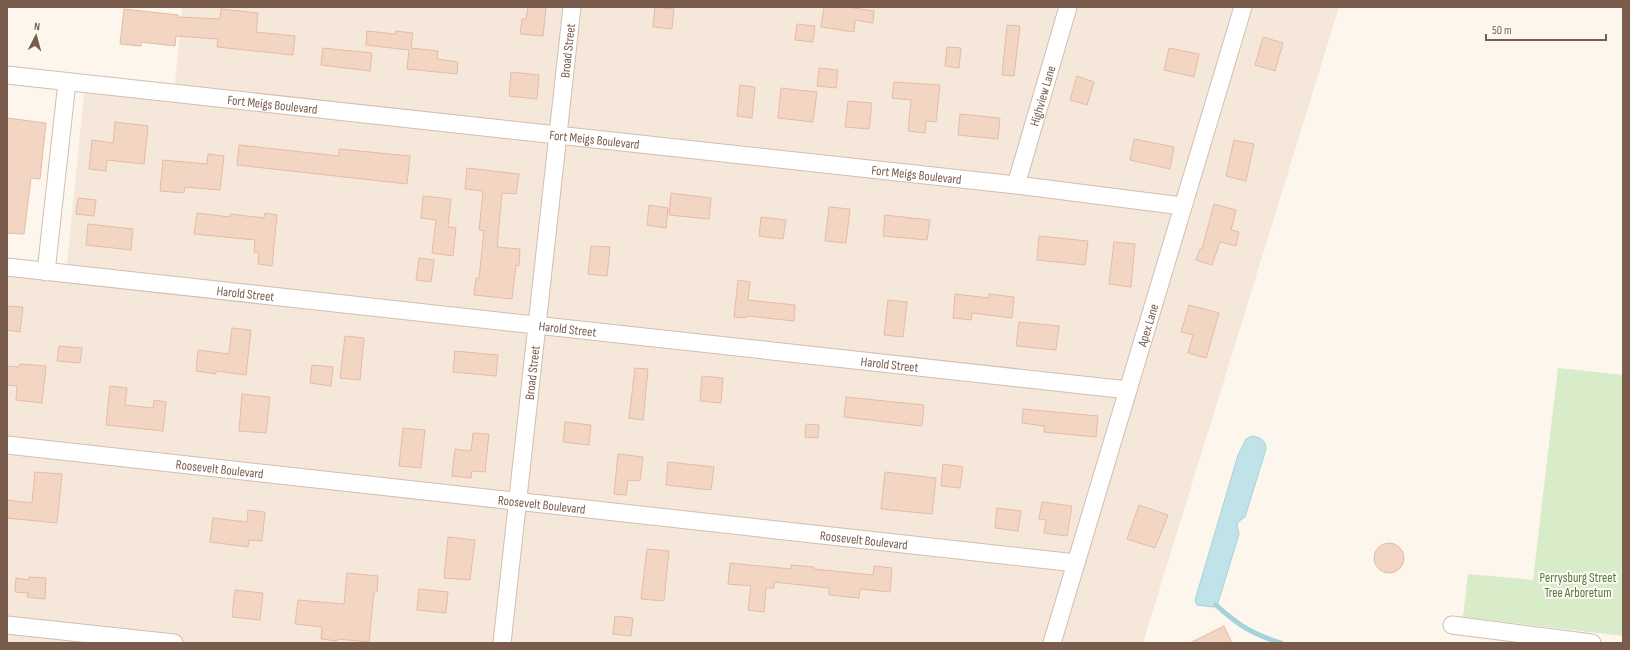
<svg xmlns="http://www.w3.org/2000/svg" width="1630" height="650" viewBox="0 0 1630 650" font-family="'Sofia Sans Condensed',sans-serif">
<rect width="100%" height="100%" fill="#fdf6ec"/>
<path fill="#f5e8da" d="M182 7H1339L1143 643H7V268L66 273 85 84 174 94Z"/>
<path fill="#d8ecc9" d="M1558 368 1623 375V636L1463 617 1468 574 1533 580Z"/>
<path fill="#bfe3e8" stroke="#a5d3da" d="M1252 436C1260 437 1266 440 1266 449L1245 517 1238 522 1237 526 1239 534 1218 603 1214 607 1197 605 1195 600 1238 455 1246 439Z"/>
<g fill="none" stroke-linecap="round" stroke-linejoin="round">
<path stroke="#a5d3da" stroke-width="5" d="M1216 605C1238 625 1252 634 1281 643"/>
</g>
<path fill="#f3d5c3" stroke="#e6bba3" d="M528 7H546L543 36 520 34 522 19H526Z
M655 7 674 9 672 29 653 27Z
M824 7H847L874 11 873 23 855 20 854 32 821 27Z
M124 9 178 15V17L220 19 221 9 258 13 256 32 295 36 293 55 217 47 218 39 176 36 175 46 141 42V46L120 44Z
M797 24 815 26 813 42 795 40Z
M1007 25 1020 26 1014 76 1002 75Z
M367 31 395 34 396 31 413 33 411 48 438 51 437 59 458 62 457 74 407 69 409 50 366 45Z
M1263 37 1283 43 1275 71 1255 65Z
M947 47 961 48 959 68 945 66Z
M323 48 372 53 370 71 321 65Z
M1169 48 1199 54 1194 77 1164 70Z
M819 68 838 70 836 88 817 86Z
M511 72 539 75 537 99 509 96Z
M1077 76 1094 82 1087 105 1070 100Z
M894 82 940 85 936 122 926 121 925 133 908 131 911 100 892 98Z
M740 85 755 87 752 118 737 116Z
M781 88 817 92 813 122 778 118Z
M848 101 872 103 869 129 845 127Z
M960 114 1000 118 998 139 958 135Z
M7 118 46 123 40 179 31 178 24 234 7 233Z
M115 122 148 126 144 164 107 160 106 171 89 169 92 140 113 143Z
M1134 139 1174 147 1170 169 1130 160Z
M1234 140 1254 144 1246 181 1226 176Z
M239 145 339 156V149L410 156 407 184 237 165Z
M208 154 224 156 220 190 185 187 184 193 160 191 163 160 207 164Z
M467 168 519 174 516 194 502 193 497 247 520 249 519 266 516 265 512 299 474 295 476 278H479L484 231 479 230 483 191 465 189Z
M671 193 711 198 709 219 669 215Z
M423 196 451 199 448 227 456 228 453 256 432 253 436 220 421 218Z
M78 198 96 200 94 216 76 214Z
M1214 204 1236 210 1231 230 1239 232 1236 246 1220 242 1212 265 1196 260 1200 249H1202Z
M649 205 668 208 666 228 647 225Z
M829 207 850 209 846 243 825 241Z
M197 213 230 217V214L264 218 265 213 277 215 272 266 258 264 259 253 254 252 255 240 194 234Z
M885 215 930 220 927 240 883 236Z
M761 217 786 220 783 239 759 236Z
M88 224 133 229 131 250 86 245Z
M1039 236 1088 241 1085 265 1037 260Z
M1114 242 1135 244 1131 287 1109 284Z
M591 246 610 247 607 276 588 274Z
M419 258 434 260 431 282 416 280Z
M738 280 750 282 748 300 795 305 794 321 747 316 746 318 734 317Z
M955 294 989 298V294L1014 297 1012 318 972 313 971 320 953 318Z
M888 300 907 302 903 337 884 335Z
M1189 305 1219 313 1206 358 1188 353 1193 335 1181 332Z
M7 306 23 307 20 332 7 330Z
M1019 322 1059 326 1056 350 1016 346Z
M232 328 251 330 246 375 216 371V374L196 371 198 350 229 354Z
M345 336 364 338 360 380 340 378Z
M59 346 82 348 80 363 57 361Z
M455 351 498 355 496 376 453 372Z
M20 364 46 366 42 403 16 400 17 386 7 385V366L19 367Z
M312 365 333 367 331 386 310 383Z
M635 368 648 369 643 420 629 418Z
M702 376 723 378 721 403 700 401Z
M110 386 127 388 125 405 153 408 154 400 166 402 163 431 106 425Z
M242 394 270 397 266 433 239 431Z
M846 397 924 405 922 426 844 417Z
M1023 409 1098 416 1096 437 1044 432 1045 426 1022 423Z
M565 422 591 425 589 445 563 442Z
M806 424 819 425 818 438 805 437Z
M403 428 425 430 421 468 399 466Z
M473 433 489 434 485 472 472 471 471 478 452 476 455 449 471 451Z
M618 454 643 457 640 481 628 480 626 495 614 494Z
M668 462 714 467 711 490 666 485Z
M943 464 963 467 960 488 941 486Z
M35 472 62 474 57 523 7 518V500L32 503Z
M885 472 936 478 932 514 881 509Z
M1042 502 1072 506 1067 536 1044 533 1046 520 1039 519Z
M1139 505 1168 515 1155 548 1127 539Z
M997 508 1021 511 1018 531 995 528Z
M248 510 265 512 262 541 249 540 248 547 210 542 213 518 247 522Z
M448 537 475 540 470 580 444 578Z
M1374 558a15 15 0 1 1 30 0a15 15 0 1 1-30 0Z
M647 549 669 551 664 601 641 599Z
M730 563 791 569V565L814 567V569L873 575 874 566 892 568 890 592 860 589 859 598 829 595V588L774 582V588H766L764 612 748 610 751 586 728 584Z
M347 573 378 576 377 592H374L369 642 338 639 337 641 321 639 322 627 295 624 298 600 344 604Z
M29 577 46 578 45 599 27 597 28 593 15 592 16 578 29 580Z
M419 589 448 592 446 613 417 610Z
M235 590 263 593 260 620 232 617Z
M615 616 633 618 631 636 613 634Z
M1224 626 1232 643H1190Z"/>
<g fill="none" stroke-linecap="round" stroke-linejoin="round">
<g stroke="#d1beb0" stroke-width="19">
<g id="minor">
<path id="s1" d="M7 75 1016 185 1182 206"/>
<path id="s2" d="M1016 185 1068 7"/>
<path id="s3" d="M7 267 1128 390"/>
<path d="M46 272 67 82"/>
<path id="s4" d="M7 445 1076 563"/>
<path d="M7 625 174 643"/>
<path d="M1452 625 1592 643"/>
<path id="s5" d="M502 643 572 7"/>
<path id="s6" d="M1052 643 1243 7"/>
</g>
</g>
<use href="#minor" stroke="#fff" stroke-width="17"/>
</g>
<g text-anchor="middle" stroke-width="4" stroke-linejoin="round" paint-order="stroke">
<g font-size="13" fill="#7a5c4d" stroke="#fffaf3">
<text dy="5" stroke="none"><textPath href="#s5" startOffset="596">Broad Street</textPath></text>
<text dy="5" stroke="none"><textPath href="#s2" startOffset="93">Highview Lane</textPath></text>
<text dy="5" stroke="none"><textPath href="#s1" startOffset="267">Fort Meigs Boulevard</textPath></text>
<text dy="5" stroke="none"><textPath href="#s1" startOffset="591">Fort Meigs Boulevard</textPath></text>
<text dy="5" stroke="none"><textPath href="#s1" startOffset="915">Fort Meigs Boulevard</textPath></text>
<text dy="5" stroke="none"><textPath href="#s3" startOffset="240">Harold Street</textPath></text>
<text dy="5" stroke="none"><textPath href="#s6" startOffset="332">Apex Lane</textPath></text>
<text dy="5" stroke="none"><textPath href="#s3" startOffset="564">Harold Street</textPath></text>
<text dy="5" stroke="none"><textPath href="#s3" startOffset="888">Harold Street</textPath></text>
<text dy="5" stroke="none"><textPath href="#s5" startOffset="272">Broad Street</textPath></text>
<text dy="5" stroke="none"><textPath href="#s4" startOffset="214">Roosevelt Boulevard</textPath></text>
<text dy="5" stroke="none"><textPath href="#s4" startOffset="538">Roosevelt Boulevard</textPath></text>
<text dy="5" stroke="none"><textPath href="#s4" startOffset="862">Roosevelt Boulevard</textPath></text>
</g>
<g font-size="13" fill="#537a41" stroke="#fffaf3">
<text x="1578" y="582">Perrysburg Street<tspan x="1578" dy="15">Tree Arboretum</tspan></text>
</g>
</g>
<rect width="1630" height="650" fill="none" stroke="#7a5c4d" stroke-width="16"/>
<g transform="translate(36 36) rotate(6)" stroke="#fffaf3" stroke-width="3" paint-order="stroke">
<path d="M0-3L7 15L0 10L-7 15Z" fill="#7a5c4d"/>
<text y="-6" font-size="11" font-weight="bold" text-anchor="middle" fill="#7a5c4d">N</text>
</g>
<path d="M1486 34v6h120v-6" fill="none" stroke="#7a5c4d" stroke-width="2"/>
<text x="1492" y="34" font-size="12" fill="#7a5c4d" stroke="#fffaf3" stroke-width="3" paint-order="stroke">50 m</text>
</svg>
